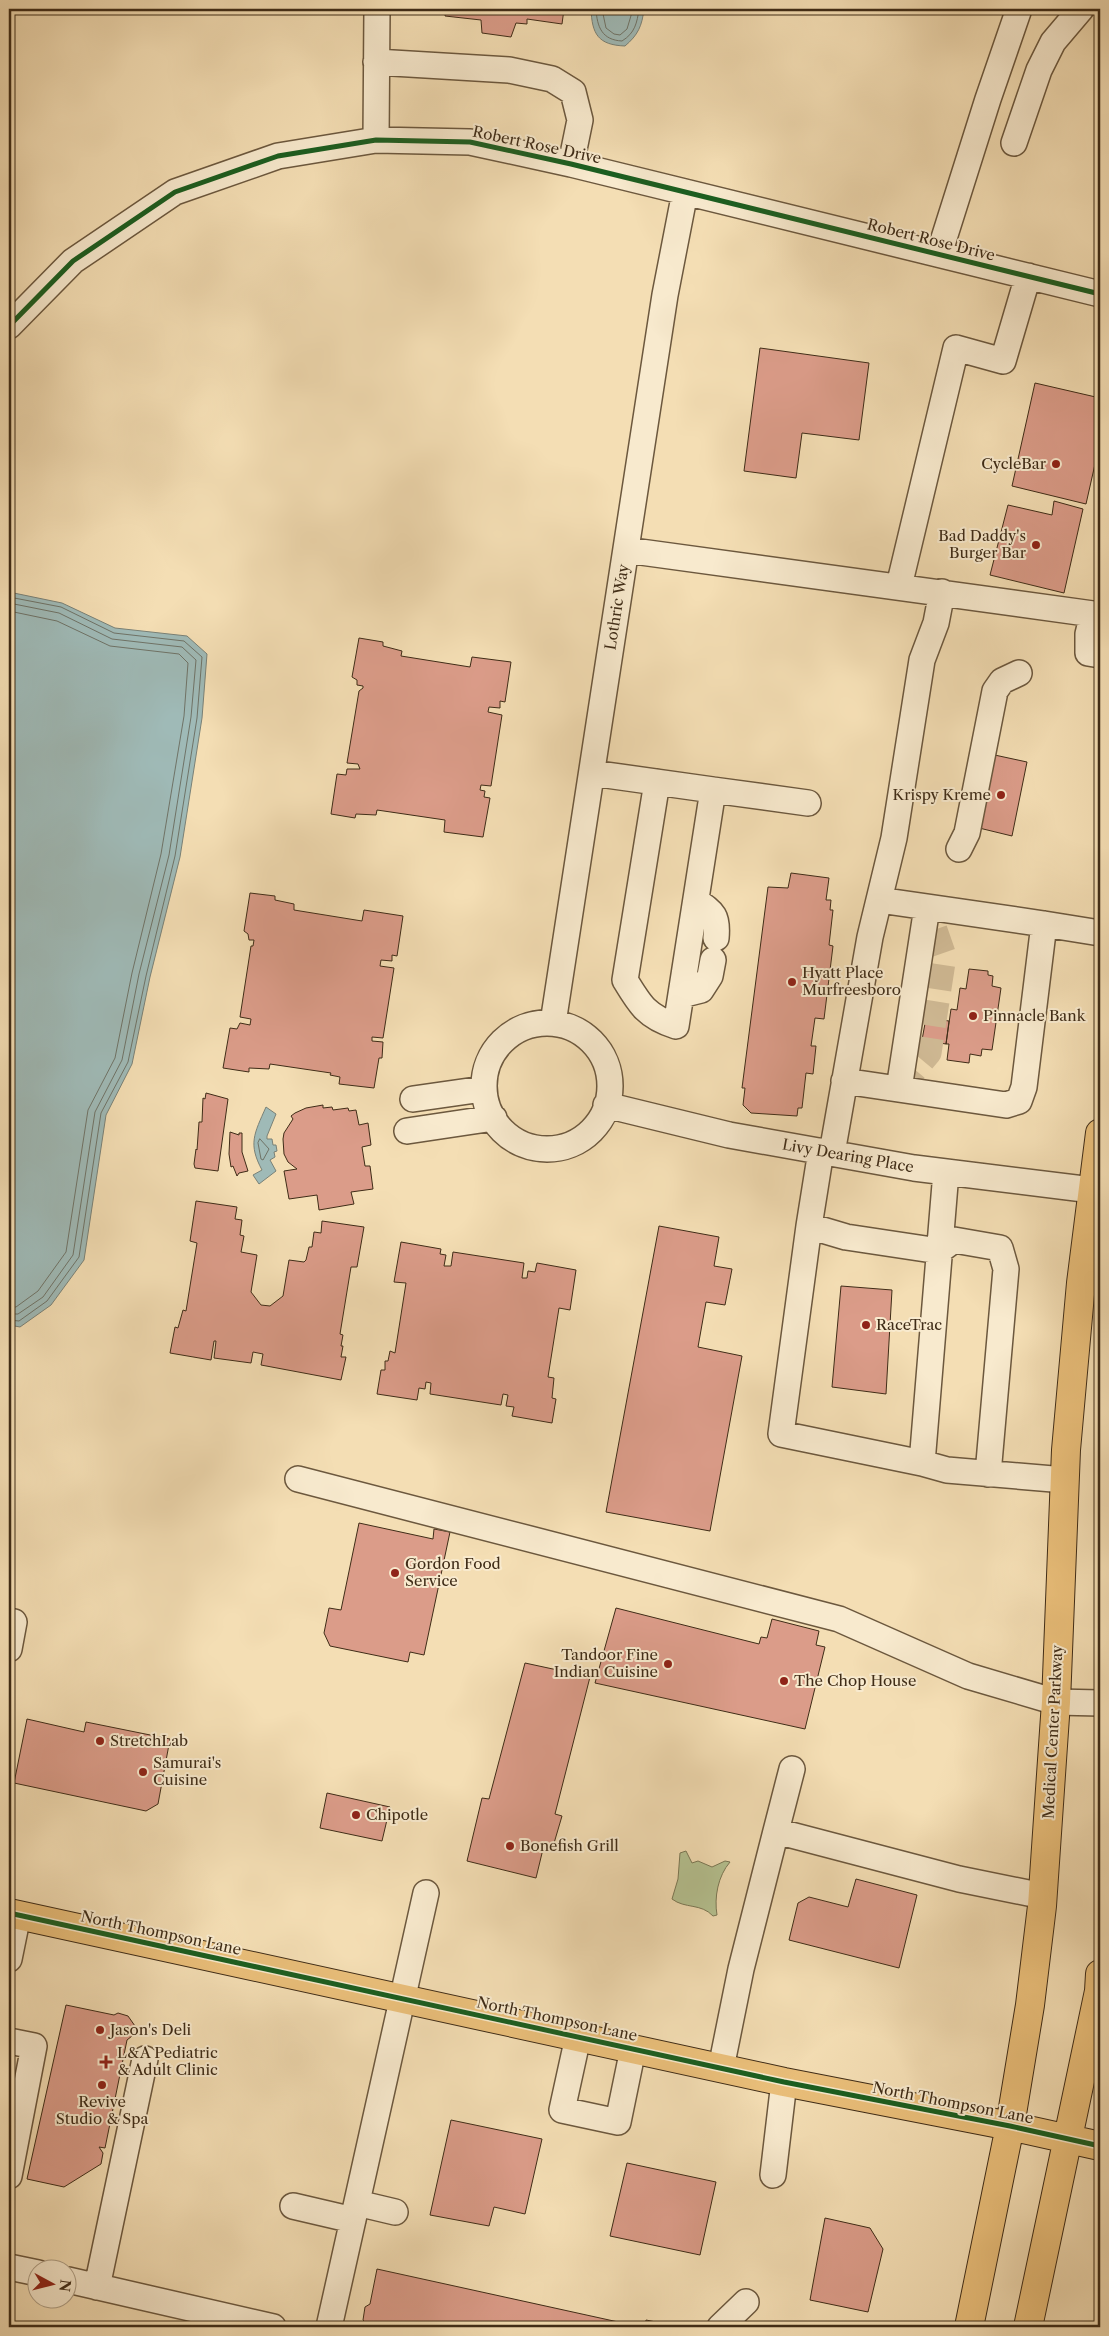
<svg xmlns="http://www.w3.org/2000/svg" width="1109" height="2336" viewBox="0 0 1109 2336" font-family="'Libre Caslon Text',serif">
<rect width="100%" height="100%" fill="#f4deb4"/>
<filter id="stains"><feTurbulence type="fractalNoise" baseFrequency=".004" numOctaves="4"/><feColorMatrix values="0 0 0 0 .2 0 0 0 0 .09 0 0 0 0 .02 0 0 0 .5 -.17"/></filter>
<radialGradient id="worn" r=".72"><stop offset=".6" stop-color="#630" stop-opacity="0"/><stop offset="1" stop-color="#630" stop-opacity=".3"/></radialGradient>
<path fill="#b5c291" stroke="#7a7754" d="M686 1851 692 1863 698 1861 712 1867 725 1861 730 1862C718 1876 714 1897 717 1915L713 1916C701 1903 685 1909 672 1899L678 1879 680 1853Z"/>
<path fill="#9fbab7" stroke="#798177" d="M591 9H644C642 26 638 35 625 46 598 45 592 34 591 9Z
M9 592 62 603 115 628 187 636 207 654 202 718 180 857 150 977 132 1064 106 1115 84 1260 51 1305 20 1327 9 1325Z
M266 1107 276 1114 267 1136V1139H272L273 1145H276L277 1151 274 1152 275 1157 270 1160 276 1171 259 1184 253 1175 262 1170C248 1144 254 1134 266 1107Z"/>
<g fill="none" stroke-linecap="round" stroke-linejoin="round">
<path stroke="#6f7367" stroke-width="1" d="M596 9C597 27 602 40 622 41 635 33 637 23 639 9
M602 9 606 28 614 34 620 35 627 29 633 9
M9 597 61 607 114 633 184 641 202 657 197 718 175 856 146 976 128 1062 101 1113 79 1257 47 1301 19 1321 9 1320
M9 603 59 613 112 639 182 647 196 660 191 717 169 855 139 974 122 1060 95 1112 73 1255 43 1297 18 1314H9
M9 611 57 621 110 646 179 654 188 663 184 716 161 854 132 973 115 1058 88 1110 66 1252 38 1291 16 1307H9
M260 1139 269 1149 263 1160 261 1159 258 1143Z"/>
</g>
<path fill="#db9c89" stroke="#3f2c17" d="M446 9H564L562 24 527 19V24L516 23 511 37 482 33 481 20 445 16Z
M760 348 869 363 859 440 802 433 796 478 744 471Z
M1035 383 1100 398V442L1086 504 1012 486Z
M1054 501 1083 509 1064 593 990 575 1008 505 1052 515Z
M359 638 383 642V646L402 651 401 656 470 667 472 657 511 662 505 702 500 701V708L489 707 488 712 502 715 491 786 481 785 480 790 485 791 484 797 490 798 483 837 444 832 445 820 377 810 376 815 356 814 355 818 331 814 337 774 346 775 347 769H360L358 764 347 763 359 691 363 688V686L357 685V680L352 677Z
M990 754 1027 762 1012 836 975 827Z
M791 873 829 878 826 900H831L830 910H833L829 945 833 946 824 1019 815 1018 811 1046H816L813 1074 806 1073 802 1108H798L797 1116 751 1113 743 1105 745 1088H742L768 887 788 888Z
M250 893 275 896V900L294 904V910L362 921 364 910 403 916 397 956 392 955V961L381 960 380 966 394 968 383 1038 372 1037V1041L383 1042 382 1058H379L374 1088 339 1084 340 1077 330 1075 331 1073 270 1064 269 1069 249 1068V1072L223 1068 230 1028 237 1029 240 1023 250 1025 251 1019 240 1017 251 946H253L254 940H249L248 934 244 931Z
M969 969 988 971V975L993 976 992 986 1001 988 992 1050 982 1049 981 1056 970 1054 969 1063 947 1060 949 1044H946L951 1009 957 1010 960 988 966 989Z
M926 1018 949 1021 946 1044 922 1040Z
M206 1093 228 1099 218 1171 195 1168 194 1164 196 1149 197 1150 199 1122H202L203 1098 205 1099Z
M323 1105V1108L332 1107 333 1110 348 1108 349 1111 356 1110 359 1125 368 1123 371 1145 362 1147 365 1166H370L373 1189 351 1192 354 1204 319 1210 317 1195 289 1199 284 1171 297 1169 288 1162 284 1154 283 1139 284 1133 293 1119 291 1116 295 1113 306 1108Z
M230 1132 239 1135V1133H242V1152L248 1171 239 1173 237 1176 233 1166 231 1167 229 1154Z
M196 1201 237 1207 235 1219 242 1220 240 1235 244 1236 241 1252 257 1255 251 1292 261 1305 270 1306 283 1296 289 1260 304 1262 306 1260 309 1247H312L314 1232 321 1233 322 1221 364 1227 357 1267H351L340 1334 343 1335 341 1346H343L341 1357H346L341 1380 261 1365 263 1354 253 1352 251 1363 214 1358 216 1341H214L211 1360 170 1353 175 1327 178 1328 183 1310 186 1311 197 1243 190 1241Z
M659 1226 719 1237 714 1266 732 1269 725 1305 706 1302 698 1347 742 1356 710 1531 606 1512Z
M401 1242 441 1249 440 1254 446 1255 444 1266H451L453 1252 524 1263 522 1278H527L528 1271 535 1272 537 1263 576 1270 570 1310 559 1308 548 1377 554 1378 552 1398 556 1399 552 1423 512 1416 514 1407 506 1406 508 1395 503 1394 501 1405 430 1394 431 1383 426 1382 425 1389 419 1388 417 1400 377 1394 381 1370H385V1361H388L390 1351 395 1353 406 1283 394 1282Z
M841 1286 892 1290 886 1394 832 1387Z
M359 1523 433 1539 434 1529 450 1532 424 1655 410 1652 408 1662 330 1646 324 1633 329 1608 341 1610Z
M616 1608 759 1644 761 1637 767 1638 772 1619 819 1631 816 1645 825 1647 805 1729 595 1683Z
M525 1663 590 1677 555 1814 562 1816 552 1850 543 1849 536 1878 467 1861 482 1798 489 1799Z
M27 1719 84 1732 86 1722 170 1739 158 1804 146 1811 14 1783Z
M327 1793 390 1807 382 1841 320 1828Z
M856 1879 917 1895 899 1968 789 1940 798 1903 809 1897 848 1907Z
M66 2005 114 2015 118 2013 128 2016 135 2026 132 2036 127 2040 105 2148 99 2147 103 2153 101 2164 64 2187 27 2179Z
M451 2120 542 2139 525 2214 494 2207 489 2226 430 2215Z
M627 2163 716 2182 700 2255 610 2236Z
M825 2218 870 2228 883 2249 868 2312 810 2300Z
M377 2269 641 2327H369L363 2320 365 2307 370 2304Z
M646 2320 656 2322 655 2327H645Z"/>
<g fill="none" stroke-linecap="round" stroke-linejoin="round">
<path stroke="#d0ba95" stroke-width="25" stroke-dasharray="25 12" stroke-linecap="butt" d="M899 1089 929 1053 944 956 927 907"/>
<g stroke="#6c583e" stroke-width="28">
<path id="minor" d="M376 62 509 70 552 79 573 92 580 120 571 164
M376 140 377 9
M1014 143 1039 70 1053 42 1081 9
M939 254 988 99 1019 9
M9 326 73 261 175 192 278 156 376 140 470 142 571 164 1100 294
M626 550 1093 614 1088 634V653L1100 655
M899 586 956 348 1003 361 1028 276
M592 773 713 790 676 1026C647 1017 640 1005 625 980L657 782
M713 790 808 803
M959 849 967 833 995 691 1002 681 1019 673
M879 900 1044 924
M696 901C714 913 718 916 716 938
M681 995 701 990 710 976 713 960
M553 1023 665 295 685 192
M484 1086a63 63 0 1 1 126 0a63 63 0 1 1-126 0Z
M844 1081 1006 1105 1019 1101 1024 1087 1044 924 1100 933
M899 1089 927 907
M413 1099 483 1089
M606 1105 729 1135 914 1168 1100 1191
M407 1131 494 1118
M821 1151 809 1226 781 1434 922 1463
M832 1153 870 937 894 838 922 660 936 623 942 592
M946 1172 922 1463 947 1470 1065 1480
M809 1226 846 1237 939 1251 954 1240 1000 1248 1006 1269 988 1474
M298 1479 839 1619 968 1676 1056 1702 1100 1703
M9 1621 14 1622 9 1649
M776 1831 792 1769
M9 1959 18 1915
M578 2037 562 2110 618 2122 633 2049
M9 2041 34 2046 9 2176
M721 2068 741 1969 776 1831 959 1879 1043 1896
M773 2175 784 2082
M357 2203 395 2212
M293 2206 353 2220
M9 2267 38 2273
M68 2280 273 2327
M97 2287 145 2059
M329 2327 426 1893
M720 2327 746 2302"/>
</g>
<g stroke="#3f2c17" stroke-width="30">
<path id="major" d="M9 1913 784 2082 1010 2126 1100 2146
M969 2327 1010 2126 1030 2005 1042 1906 1056 1702 1066 1450 1081 1283 1100 1133
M1028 2327 1099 1991 1100 1974"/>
</g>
<use href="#minor" stroke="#f8eace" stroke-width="25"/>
<use href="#major" stroke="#eabf7a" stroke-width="28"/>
<g stroke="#f8eace" stroke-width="8">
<path id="cycleway" d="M9 326 73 261 175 192 278 156 376 140 470 142 571 164 1100 294
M9 1913 784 2082 1010 2126 1100 2146"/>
</g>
<use href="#cycleway" stroke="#1b5e20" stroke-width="5"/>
</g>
<g fill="#8f2418" stroke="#f8eace" stroke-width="2">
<circle cx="1056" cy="464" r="5"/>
<circle cx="1036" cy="545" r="5"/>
<circle cx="1001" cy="795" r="5"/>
<circle cx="792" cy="982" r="5"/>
<circle cx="973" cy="1016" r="5"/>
<circle cx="866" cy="1325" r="5"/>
<circle cx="395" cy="1573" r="5"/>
<circle cx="668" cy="1664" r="5"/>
<circle cx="784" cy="1681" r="5"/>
<circle cx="100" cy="1741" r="5"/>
<circle cx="143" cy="1772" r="5"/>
<circle cx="356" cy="1815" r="5"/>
<circle cx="510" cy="1846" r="5"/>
<circle cx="100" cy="2030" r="5"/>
<path d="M103.5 2054.5h5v5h5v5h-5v5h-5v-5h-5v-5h5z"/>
<circle cx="102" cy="2085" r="5"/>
</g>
<g text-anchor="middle" stroke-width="4" stroke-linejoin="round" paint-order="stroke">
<g font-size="15" fill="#3f2c17" stroke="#f8eace">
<text transform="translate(537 145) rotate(12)" y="5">Robert Rose Drive</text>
<text transform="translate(931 240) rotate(14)" y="5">Robert Rose Drive</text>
<text transform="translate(617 607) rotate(-81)" y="5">Lothric Way</text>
<text transform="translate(848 1156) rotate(10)" y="5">Livy Dearing Place</text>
<text transform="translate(1053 1732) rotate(-87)" y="5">Medical Center Parkway</text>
<text transform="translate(161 1933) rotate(12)" y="5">North Thompson Lane</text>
<text transform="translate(557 2019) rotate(12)" y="5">North Thompson Lane</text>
<text transform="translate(953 2103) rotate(11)" y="5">North Thompson Lane</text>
</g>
<g font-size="15" fill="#3f2c17" stroke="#f8eace" text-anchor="start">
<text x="1046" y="469" text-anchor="end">CycleBar</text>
<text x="1026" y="541" text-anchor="end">Bad Daddy's<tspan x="1026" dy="17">Burger Bar</tspan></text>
<text x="991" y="800" text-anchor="end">Krispy Kreme</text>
<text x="802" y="978">Hyatt Place<tspan x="802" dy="17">Murfreesboro</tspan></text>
<text x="983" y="1021">Pinnacle Bank</text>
<text x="876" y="1330">RaceTrac</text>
<text x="405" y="1569">Gordon Food<tspan x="405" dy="17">Service</tspan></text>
<text x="658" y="1660" text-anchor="end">Tandoor Fine<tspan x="658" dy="17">Indian Cuisine</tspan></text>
<text x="794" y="1686">The Chop House</text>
<text x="110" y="1746">StretchLab</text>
<text x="153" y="1768">Samurai's<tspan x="153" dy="17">Cuisine</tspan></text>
<text x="366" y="1820">Chipotle</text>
<text x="520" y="1851">Bonefish Grill</text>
<text x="110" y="2035">Jason's Deli</text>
<text x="117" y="2058">L&amp;A Pediatric<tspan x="117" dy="17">&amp; Adult Clinic</tspan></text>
<text x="102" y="2107" text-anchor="middle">Revive<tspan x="102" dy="17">Studio &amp; Spa</tspan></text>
</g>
</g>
<rect width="1109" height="2336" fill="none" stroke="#f4deb4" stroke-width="30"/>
<rect x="10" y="10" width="1089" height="2316" fill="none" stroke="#3f2c17" stroke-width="2.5"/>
<rect x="15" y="15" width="1079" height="2306" fill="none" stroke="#3f2c17"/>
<g transform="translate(52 2284) rotate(97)"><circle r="24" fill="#f8eace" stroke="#ae9e85"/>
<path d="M0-4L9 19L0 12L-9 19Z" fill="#8f2418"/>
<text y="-8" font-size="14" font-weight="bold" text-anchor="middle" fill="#3f2c17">N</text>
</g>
<rect width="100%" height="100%" filter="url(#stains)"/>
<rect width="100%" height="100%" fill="url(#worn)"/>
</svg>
